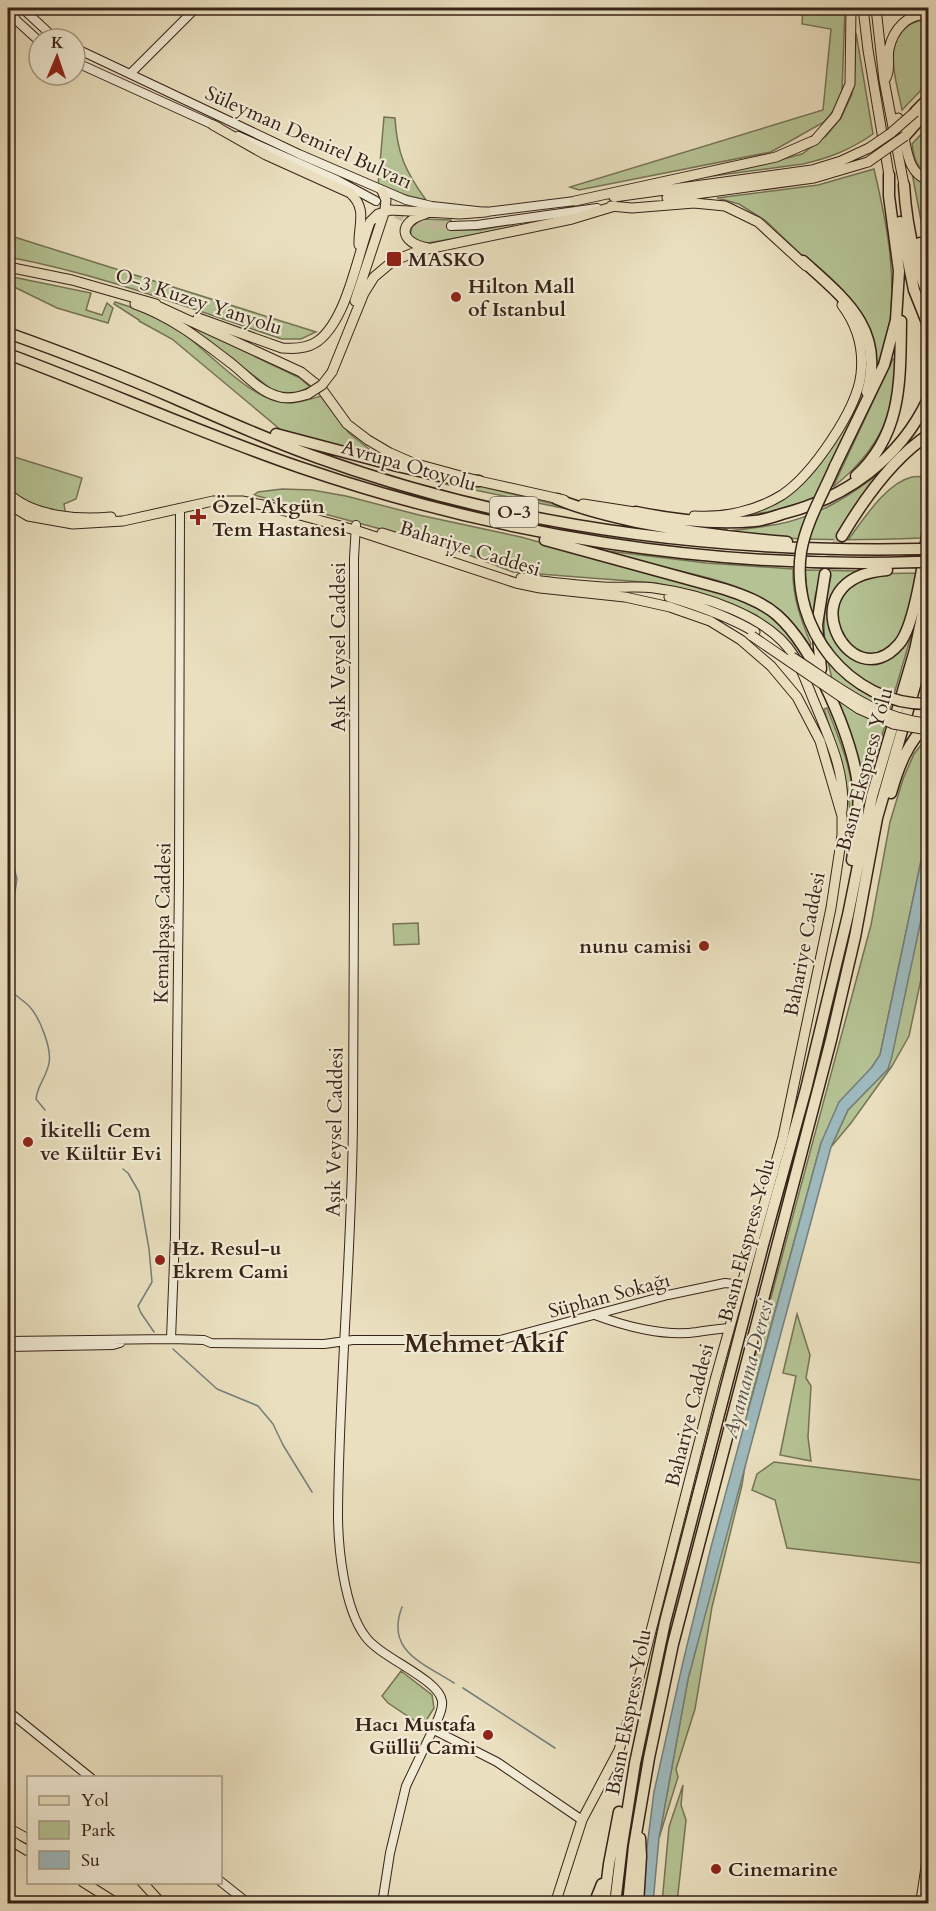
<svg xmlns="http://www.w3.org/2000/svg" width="936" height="1911" viewBox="0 0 936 1911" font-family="Cardo,serif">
<rect width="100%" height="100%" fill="#eae0bf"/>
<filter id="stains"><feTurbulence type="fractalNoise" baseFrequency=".00333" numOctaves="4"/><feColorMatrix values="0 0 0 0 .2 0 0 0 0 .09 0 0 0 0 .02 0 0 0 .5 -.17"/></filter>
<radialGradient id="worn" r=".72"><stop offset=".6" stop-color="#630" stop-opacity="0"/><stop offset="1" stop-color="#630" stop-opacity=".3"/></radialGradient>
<path fill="#b5c394" stroke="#767356" stroke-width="1.5" d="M803 8H845L842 92 834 110 824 122 771 152 579 190 570 187 823 110 831 29 802 24Z
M922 20 928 21V83L902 110C896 78 878 30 922 20Z
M856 33 873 134C850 150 829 158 803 164L690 179 772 162 802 154 826 136 841 118 852 94 854 83Z
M384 117 395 118C397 153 405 171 426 200L405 195 378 186Z
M928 127V175C916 167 914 158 912 144Z
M874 169C885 216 895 263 891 311 890 330 884 348 879 366L877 365 875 348 871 333 851 302 766 221 739 204 717 198 818 185Z
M912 173 928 182V250L925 242Z
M421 219 451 220 452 230H480L512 224 513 228 428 243 416 241 410 235 412 227Z
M8 235 316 332 301 339H282C191 309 101 274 8 257Z
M8 276 91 293 86 310 102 315 107 303 113 308 108 323 57 308 8 284Z
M115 302C137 309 160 316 179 330 207 350 254 404 289 403 300 403 311 399 321 396L349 433 369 449V453L281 430 172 339 139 321V320L114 304Z
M193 327 300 378 310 387 296 393 275 392 192 328Z
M869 354 865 393 814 499 769 512 745 515C766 506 785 499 802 484 821 469 858 405 864 381 867 373 868 363 869 354Z
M896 358C894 374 894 390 891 405 884 437 858 468 833 487L893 359Z
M8 455 82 478 76 499 64 504 66 517 8 500Z
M348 455 621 520 445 484Z
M881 472 838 535 848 540C863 520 886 483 912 477 916 476 922 477 926 477L922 538C850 541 779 541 707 530L726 529 728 531C745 529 762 527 779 524 818 516 850 496 881 472Z
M282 489 312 490 346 496 419 515 521 537 737 598C774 613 783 627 807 658L800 657 786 638 756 615 725 602 693 591 656 583 513 572 430 540 429 542 254 495 258 492Z
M600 550 706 563 793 569C792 596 801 620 811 644L810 646C800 631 789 616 774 606 723 572 657 571 600 550Z
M805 570 855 571 840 584 834 593 832 634 842 651 851 656 880 660 912 625 914 626 864 797C857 739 825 685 824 626 824 609 827 593 831 576L821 573 815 597 813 617 808 602Z
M918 573C913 591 909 625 898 638 864 680 818 628 846 592 849 589 851 584 855 582 873 571 898 574 918 573Z
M827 708C842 746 855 775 854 817L850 814C848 777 835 744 824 709Z
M928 736V828L880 1055 821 1143 748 1410 741 1409 871 925 890 822 903 779 914 754Z
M928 887V946L909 1036 892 1066 851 1123 831 1147 848 1110 888 1069Z
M418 923 419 944 394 945 393 924Z
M797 1314 810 1355 806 1378 811 1386 808 1437 811 1461 780 1455 796 1376 783 1373Z
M747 1453 742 1485 712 1607 695 1709 676 1769 678 1777 659 1838 688 1679Z
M774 1462 928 1481V1564L787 1548 775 1500 752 1490 757 1474Z
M401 1671 432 1695 434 1708 424 1724 418 1723 388 1703 382 1696Z
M683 1785 681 1805 686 1820 677 1903H662L669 1827Z"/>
<path fill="#9ebabe" stroke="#757e7c" stroke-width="1.5" d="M928 828V887L892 1056 888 1069 848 1110 831 1147 688 1679 659 1838 653 1903 643 1904 645 1863 654 1792 683 1662 711 1547 821 1143 839 1102 872 1067 880 1055Z"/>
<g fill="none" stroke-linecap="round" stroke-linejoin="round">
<path stroke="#757e7c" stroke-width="1.5" d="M8 846 17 879 8 936
M8 986C13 995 22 999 29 1006 39 1016 52 1048 49 1063 47 1076 37 1086 36 1099L45 1110
M123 1169 128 1173 139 1192 149 1249 152 1282 138 1306 141 1313 154 1332
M173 1349 217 1389 258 1406 273 1424 283 1445 312 1492
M402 1607C385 1651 423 1663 454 1683
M463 1688 555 1748"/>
<path stroke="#c6ba9e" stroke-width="8" stroke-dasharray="8 4" stroke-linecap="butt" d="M376 201C404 221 417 225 451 226"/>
<path stroke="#c6ba9e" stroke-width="10" stroke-dasharray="10 5" stroke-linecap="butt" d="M825 574 832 552 842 536"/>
<g stroke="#382318" stroke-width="10">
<path id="secondary" d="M8 8 17 21 39 41
M22 8 49 33 59 39
M75 48 299 154 406 200 432 206 486 212 575 201
M75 62 218 127
M131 73 196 8
M238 136 337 180 376 201
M451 226 477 225 597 208
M356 525 354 558C354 745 355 933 353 1120 352 1252 339 1383 338 1514 338 1547 344 1608 365 1636 379 1657 439 1679 442 1701 443 1708 440 1713 438 1719L406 1786 390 1853 382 1904
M595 1315C624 1326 665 1337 697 1332 708 1330 718 1329 729 1328
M171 1339 175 1236 179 878 180 508
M8 1341 171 1339 204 1340 211 1343 324 1344 353 1340H500L668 1295 725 1283 742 1285
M8 1347 113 1345 120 1343
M8 1711 91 1778
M432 1729 497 1762 582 1820
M220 1881 249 1904
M920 1904 928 1850"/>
</g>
<g stroke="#382318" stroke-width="11">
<path id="primary" d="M863 8 868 50 889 175
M876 8 884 80 904 185
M886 78C891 68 887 59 889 49 893 30 908 12 928 15
M898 118C908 138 903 172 928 180
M213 125 266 155 350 193C368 209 358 225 359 245
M614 197 812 170 841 161 869 148
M667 198 814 178 868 162
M575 201 776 157 815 140 836 116 850 84 851 8
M611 206 632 208 694 203 725 206 758 222 806 266
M425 214C397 222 399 243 428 248
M8 267 72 280 156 304
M355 301 385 210 386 200 382 191
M151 303 301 372 321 388 347 424 368 440 390 453 413 463 479 481 564 500
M135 304C172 317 201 340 232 364 246 375 259 391 277 396 287 400 299 397 308 394
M198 318 282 348C294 349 307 349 318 341 347 319 357 257 370 222L378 214 391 210 460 214 486 212
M332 372 364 293 374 277 393 261 418 251 572 219 615 206
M8 493C32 517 79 520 111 517
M8 504 28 516 73 524 123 521 213 501H242L263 505 355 530 516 583 540 588 625 597 670 607 710 621 741 640 771 666 797 697 820 741 842 816V835L831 908 783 1137 715 1380 628 1721 619 1750 582 1820 555 1904
M583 504 641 513
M694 516C724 518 756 511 782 495 812 475 857 410 861 374 864 348 857 325 842 305
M382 533 443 552
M521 578C549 583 576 585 603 587 620 588 637 586 654 588 699 594 769 615 794 656 803 671 809 690 816 706 830 740 846 774 842 811
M669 597C699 606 728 616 755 632
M8 1828 28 1839
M8 1839 28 1851
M83 1882 118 1904
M142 1882 162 1904"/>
</g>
<g stroke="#382318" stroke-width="13">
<path id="highway" d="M915 112 928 99
M905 136 928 110
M904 185C906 221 915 262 928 296
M900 222 914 290 928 325
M920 243 928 263
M803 261C845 299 885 329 867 392
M8 333C64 353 121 375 176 399 222 419 268 440 316 457 509 527 714 553 919 549
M8 354C105 390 200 433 299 467 497 535 707 569 917 562
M276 434 397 466 454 479 479 481
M835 466 884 365 896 320 899 271 889 196V175
M856 476C903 433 900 379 901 321
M557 499C583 510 609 516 637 522 687 532 736 538 787 542
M636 512C675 520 716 525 755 521 764 520 773 517 782 514 846 498 900 459 928 399
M842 536C864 499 892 459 928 435
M545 540 724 589C743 595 762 602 777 615 813 647 854 739 858 787 860 812 856 836 852 860
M887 570C784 578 850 701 899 644 915 626 925 553 928 528
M821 669 817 625 825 574
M891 793C898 768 908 741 928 724
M594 1904 602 1884
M604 1904 609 1864 619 1812
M615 1904 622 1845 635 1763 665 1622 763 1245 806 1089 848 915 872 796 915 650 928 589
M628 1904 634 1846 649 1758 673 1644 831 1040 855 937 877 818 928 640
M638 1904 641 1856 640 1838"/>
</g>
<use href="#secondary" stroke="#f1ebd5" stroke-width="8"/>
<use href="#primary" stroke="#eae0bf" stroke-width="9"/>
<use href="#highway" stroke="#eae0bf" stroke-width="10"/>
<g stroke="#382318" stroke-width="11" stroke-linecap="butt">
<path id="primary-bridge" d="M869 148 891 133 915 112
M868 162 905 136
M308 394 322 385 332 372
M752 636 859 709 893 724 928 730
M792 657C836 685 875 719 928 723"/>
</g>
<g stroke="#382318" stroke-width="13" stroke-linecap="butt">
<path id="highway-bridge" d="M835 466C823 494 806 522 801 552 790 628 848 704 928 704
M919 549H928
M917 562H928"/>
</g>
<use href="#primary-bridge" stroke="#eae0bf" stroke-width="9"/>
<use href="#highway-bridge" stroke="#eae0bf" stroke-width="10"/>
</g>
<g fill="#8f2418" stroke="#f1ebd5" stroke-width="2">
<rect x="386" y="251" width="16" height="16" rx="3"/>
<circle cx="456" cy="297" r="6"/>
<path d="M195 508h6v6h6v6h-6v6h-6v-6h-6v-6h6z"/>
<circle cx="704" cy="946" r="6"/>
<circle cx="28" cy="1142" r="6"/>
<circle cx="160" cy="1260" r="6"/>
<circle cx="488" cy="1735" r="6"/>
<circle cx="716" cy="1869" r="6"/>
</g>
<g text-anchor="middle" stroke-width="4.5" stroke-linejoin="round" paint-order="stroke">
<rect fill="#f1ebd5" stroke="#705f51" stroke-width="1.5" x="490" y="497" width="48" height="30" rx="4.5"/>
<g font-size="18" font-weight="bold" fill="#382318">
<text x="514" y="518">O-3</text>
</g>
<g font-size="20" fill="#382318" stroke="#f1ebd5">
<text transform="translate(309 137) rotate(24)" y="7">Süleyman Demirel Bulvarı</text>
<text transform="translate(199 301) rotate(18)" y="7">O-3 Kuzey Yanyolu</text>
<text transform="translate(409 465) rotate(16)" y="7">Avrupa Otoyolu</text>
<text transform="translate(470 548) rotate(17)" y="7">Bahariye Caddesi</text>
<text transform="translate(338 647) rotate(-90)" y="7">Aşık Veysel Caddesi</text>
<text transform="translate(864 769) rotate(-75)" y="7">Basın Ekspress Yolu</text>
<text transform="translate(162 923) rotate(-89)" y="7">Kemalpaşa Caddesi</text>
<text transform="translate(804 944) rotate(-79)" y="7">Bahariye Caddesi</text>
<text transform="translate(334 1132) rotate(-89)" y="7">Aşık Veysel Caddesi</text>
<text transform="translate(746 1240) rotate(-75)" y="7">Basın Ekspress Yolu</text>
<text transform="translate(609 1295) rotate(-15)" y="7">Süphan Sokağı</text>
<text transform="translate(689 1415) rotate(-76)" y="7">Bahariye Caddesi</text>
<text transform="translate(628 1712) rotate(-79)" y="7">Basın Ekspress Yolu</text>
</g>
<g font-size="20" font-weight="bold" fill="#382318" stroke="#f1ebd5" text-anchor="start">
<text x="408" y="266">MASKO</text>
<text x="468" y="293">Hilton Mall<tspan x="468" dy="23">of Istanbul</tspan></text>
<text x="212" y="513">Özel Akgün<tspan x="212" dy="23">Tem Hastanesi</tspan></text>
<text x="692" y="953" text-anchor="end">nunu camisi</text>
<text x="40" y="1137">İkitelli Cem<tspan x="40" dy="23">ve Kültür Evi</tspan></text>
<text x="172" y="1255">Hz. Resul-u<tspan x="172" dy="23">Ekrem Cami</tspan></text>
<text x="476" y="1731" text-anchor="end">Hacı Mustafa<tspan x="476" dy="23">Güllü Cami</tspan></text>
<text x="728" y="1876">Cinemarine</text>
</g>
<g font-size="21" font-style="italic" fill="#57504a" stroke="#f1ebd5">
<text transform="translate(748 1369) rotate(-75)" y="7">Ayamama Deresi</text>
</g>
<g font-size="26" font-weight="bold" fill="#382318" stroke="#f1ebd5">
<text x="484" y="1352">Mehmet Akif</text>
</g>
</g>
<rect width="936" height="1911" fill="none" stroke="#eae0bf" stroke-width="30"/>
<rect x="9" y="9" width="918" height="1893" fill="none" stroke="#382318" stroke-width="3"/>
<rect x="15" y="15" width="906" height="1881" fill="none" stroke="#382318" stroke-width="1.5"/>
<rect x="27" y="1776" width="195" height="108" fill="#f1ebd5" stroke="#a79b89" stroke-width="1.5"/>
<rect x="39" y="1796" width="30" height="9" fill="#eae0bf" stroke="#a79b89" stroke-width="1.5"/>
<text x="81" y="1806" font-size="18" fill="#382318">Yol</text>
<rect x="39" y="1821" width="30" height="18" fill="#b5c394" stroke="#a79b89" stroke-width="1.5"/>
<text x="81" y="1836" font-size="18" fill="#382318">Park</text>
<rect x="39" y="1851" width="30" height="18" fill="#9ebabe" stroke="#a79b89" stroke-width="1.5"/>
<text x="81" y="1866" font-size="18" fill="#382318">Su</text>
<g transform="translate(57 57) rotate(2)"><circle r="28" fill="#f1ebd5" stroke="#a79b89" stroke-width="1.5"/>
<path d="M0-4.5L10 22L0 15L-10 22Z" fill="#8f2418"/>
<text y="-9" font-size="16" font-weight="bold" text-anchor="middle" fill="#382318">K</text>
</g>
<rect width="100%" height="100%" filter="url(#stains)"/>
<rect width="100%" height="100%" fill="url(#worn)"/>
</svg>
